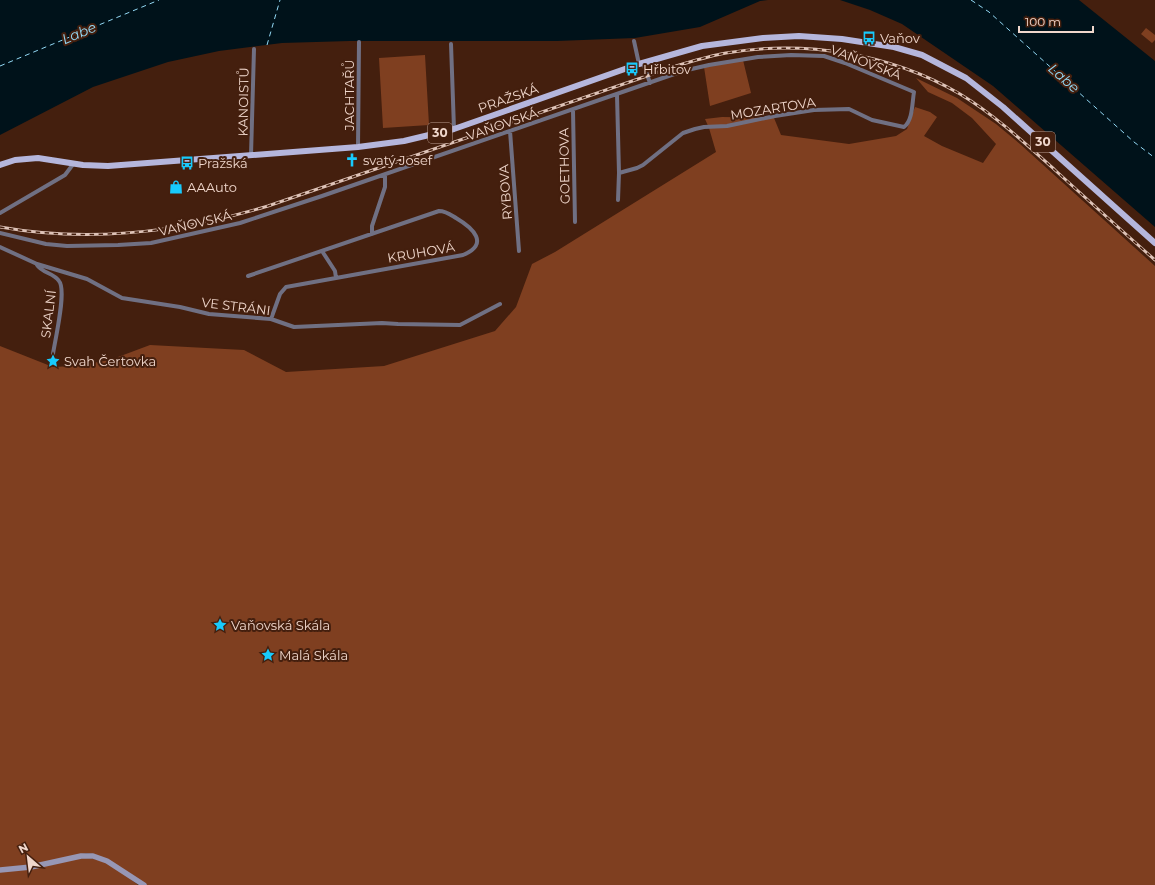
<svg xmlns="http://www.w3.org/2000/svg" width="1155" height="885" viewBox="0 0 1155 885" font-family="Montserrat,sans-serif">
<rect width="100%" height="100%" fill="#441f0e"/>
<path fill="#7f3f20" d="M1146 28 1155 35V40L1152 43 1141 34Z
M425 55 429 125 383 128 379 58Z
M743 60 751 93 710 106 704 67Z
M916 78 957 98 996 124 1020 144 1155 266V885H146L94 854 86 853 39 864 0 868V346L53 367 75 366 110 360 150 345 244 350 286 372 384 366 495 331 516 307 532 264 555 252 716 152 709 128 705 119 722 117 774 118 781 135 849 144 896 136 907 129 915 107 930 112 937 117 924 136 942 146 983 163 996 144 972 118 952 103 928 92Z
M81 858C85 858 90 858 94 859 110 862 126 875 138 885H0V870C28 873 54 863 81 858Z"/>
<path fill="#00121a" d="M0 0H768L760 1 700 27 635 38 557 41H350L282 43 219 51 168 62 93 87 0 135Z
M840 0H1079L1155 61V227L993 86 902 24 870 10Z"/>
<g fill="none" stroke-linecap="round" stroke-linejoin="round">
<path stroke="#93d9f5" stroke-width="1" stroke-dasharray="5 4" stroke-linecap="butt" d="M971 0 989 12 1134 142 1155 158
M267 45 280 0
M0 66 159 0"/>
<path stroke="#707083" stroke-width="4" d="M634 41 639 64
M451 44 454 129
M643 63 650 83
M617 95 619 173 618 200
M573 110 575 222
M510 131 519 251
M358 147 359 42
M251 155 254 49
M0 213 65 175 74 163
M0 233 46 244 67 246 118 245 151 243 240 223 322 196 683 71 709 65 758 57 791 55 824 56 845 63 914 92C912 103 913 120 904 127L872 120 849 109 814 110 775 116 727 126 704 127 695 129 683 133 643 165 637 168 619 173
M372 234V226L385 187V175
M0 247 37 264 87 279 122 298 180 307 209 314 271 319 294 327 382 323 398 324 460 325 500 304
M37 265C42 273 54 273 59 281 67 290 55 340 53 354
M248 276 439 211C446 211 451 215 456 218 473 228 490 244 463 255L336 278 335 271 322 251
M271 319 280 294 286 287 336 278"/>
<path stroke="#9797b5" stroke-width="5.5" d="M0 870 31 867 81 856H93L107 861 144 885"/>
<path stroke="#b5b6dc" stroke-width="6" d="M0 165 15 160 38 158 83 165 108 166 358 147 404 141 454 129 639 64 702 46 763 38 799 36 842 39 894 47 922 55 966 78 1003 107 1155 243"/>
<g stroke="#dec3b8" stroke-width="3">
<path id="rail" d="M0 227C90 243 181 232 268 206L676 66C693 61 709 56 726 53 805 40 890 53 960 94 995 115 1026 144 1056 171 1089 201 1122 231 1155 260"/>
</g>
<use href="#rail" stroke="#441f0e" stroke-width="1.5" stroke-dasharray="4.5" stroke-linecap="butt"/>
</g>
<defs>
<g id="bus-bare" transform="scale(1.08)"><path d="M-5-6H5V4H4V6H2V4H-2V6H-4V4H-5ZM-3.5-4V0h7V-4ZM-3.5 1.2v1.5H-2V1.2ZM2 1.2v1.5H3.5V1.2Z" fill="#18cafc" stroke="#441f0e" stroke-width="2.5" paint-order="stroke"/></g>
<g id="church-bare" transform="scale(1.08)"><path d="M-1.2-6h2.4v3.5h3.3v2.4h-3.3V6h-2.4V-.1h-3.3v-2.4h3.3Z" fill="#18cafc" stroke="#441f0e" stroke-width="2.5" paint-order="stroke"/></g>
<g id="shop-bare" transform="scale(1.08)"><path d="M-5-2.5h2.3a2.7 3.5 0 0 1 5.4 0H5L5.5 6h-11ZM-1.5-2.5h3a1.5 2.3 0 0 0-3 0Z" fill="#18cafc" stroke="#441f0e" stroke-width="2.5" paint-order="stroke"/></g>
<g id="sight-bare" transform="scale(1.08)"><path d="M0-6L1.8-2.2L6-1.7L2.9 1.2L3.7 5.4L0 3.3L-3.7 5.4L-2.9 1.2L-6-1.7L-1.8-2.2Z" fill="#18cafc" stroke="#441f0e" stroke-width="2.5" paint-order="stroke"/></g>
</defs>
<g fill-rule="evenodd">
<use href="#bus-bare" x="869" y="38"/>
<use href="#bus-bare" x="632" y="69"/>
<use href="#church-bare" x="352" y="160"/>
<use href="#bus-bare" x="187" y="163"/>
<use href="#shop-bare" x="176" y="187"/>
<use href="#sight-bare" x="53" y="361"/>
<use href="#sight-bare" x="220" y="625"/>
<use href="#sight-bare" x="268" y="655"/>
</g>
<g text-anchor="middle" stroke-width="4" stroke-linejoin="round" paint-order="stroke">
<g fill="#441f0e" stroke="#bca093" stroke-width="1">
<rect x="428" y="123" width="24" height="20" rx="3"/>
<rect x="1031" y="132" width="24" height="20" rx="3"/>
</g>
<g font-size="12" font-weight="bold" fill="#f0d7cc">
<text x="440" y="137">30</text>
<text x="1043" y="146">30</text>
</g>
<g font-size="13" fill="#f0d7cc" stroke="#441f0e" text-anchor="start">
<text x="880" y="43">Vaňov</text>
<text x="643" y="74">Hřbitov</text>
<text x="363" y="165">svatý Josef</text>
<text x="198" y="168">Pražská</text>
<text x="187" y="192">AAAuto</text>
<text x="64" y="366">Svah Čertovka</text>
<text x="231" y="630">Vaňovská Skála</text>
<text x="279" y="660">Malá Skála</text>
</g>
<g font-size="13" fill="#f0d7cc" stroke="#441f0e">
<text transform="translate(866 62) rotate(21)" y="5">VAŇOVSKÁ</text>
<text transform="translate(349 95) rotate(-90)" y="5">JACHTAŘŮ</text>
<text transform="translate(508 98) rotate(-19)" y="5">PRAŽSKÁ</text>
<text transform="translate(243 102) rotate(-89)" y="5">KANOISTŮ</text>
<text transform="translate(773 108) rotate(-9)" y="5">MOZARTOVA</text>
<text transform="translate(502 124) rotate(-19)" y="5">VAŇOVSKÁ</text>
<text transform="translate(564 166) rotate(-91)" y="5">GOETHOVA</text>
<text transform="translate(505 192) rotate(-94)" y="5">RYBOVA</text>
<text transform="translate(195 223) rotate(-13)" y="5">VAŇOVSKÁ</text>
<text transform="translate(421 252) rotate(-10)" y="5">KRUHOVÁ</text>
<text transform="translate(236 306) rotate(7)" y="5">VE STRÁNI</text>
<text transform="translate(48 314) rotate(-83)" y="5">SKALNÍ</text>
</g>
<g font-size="14" font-style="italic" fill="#93d9f5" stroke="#441f0e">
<text transform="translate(79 33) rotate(-23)" y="5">Labe</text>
<text transform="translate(1064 78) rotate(41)" y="5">Labe</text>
</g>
</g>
<g transform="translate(28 857) rotate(332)" stroke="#441f0e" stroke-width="3" paint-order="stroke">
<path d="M0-3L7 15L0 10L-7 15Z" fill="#f0d7cc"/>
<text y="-6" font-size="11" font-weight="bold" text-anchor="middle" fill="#f0d7cc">N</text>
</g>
<path d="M1019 26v6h74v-6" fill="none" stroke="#f0d7cc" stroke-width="2"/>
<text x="1025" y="26" font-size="12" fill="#f0d7cc" stroke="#441f0e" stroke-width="3" paint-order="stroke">100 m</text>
</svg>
